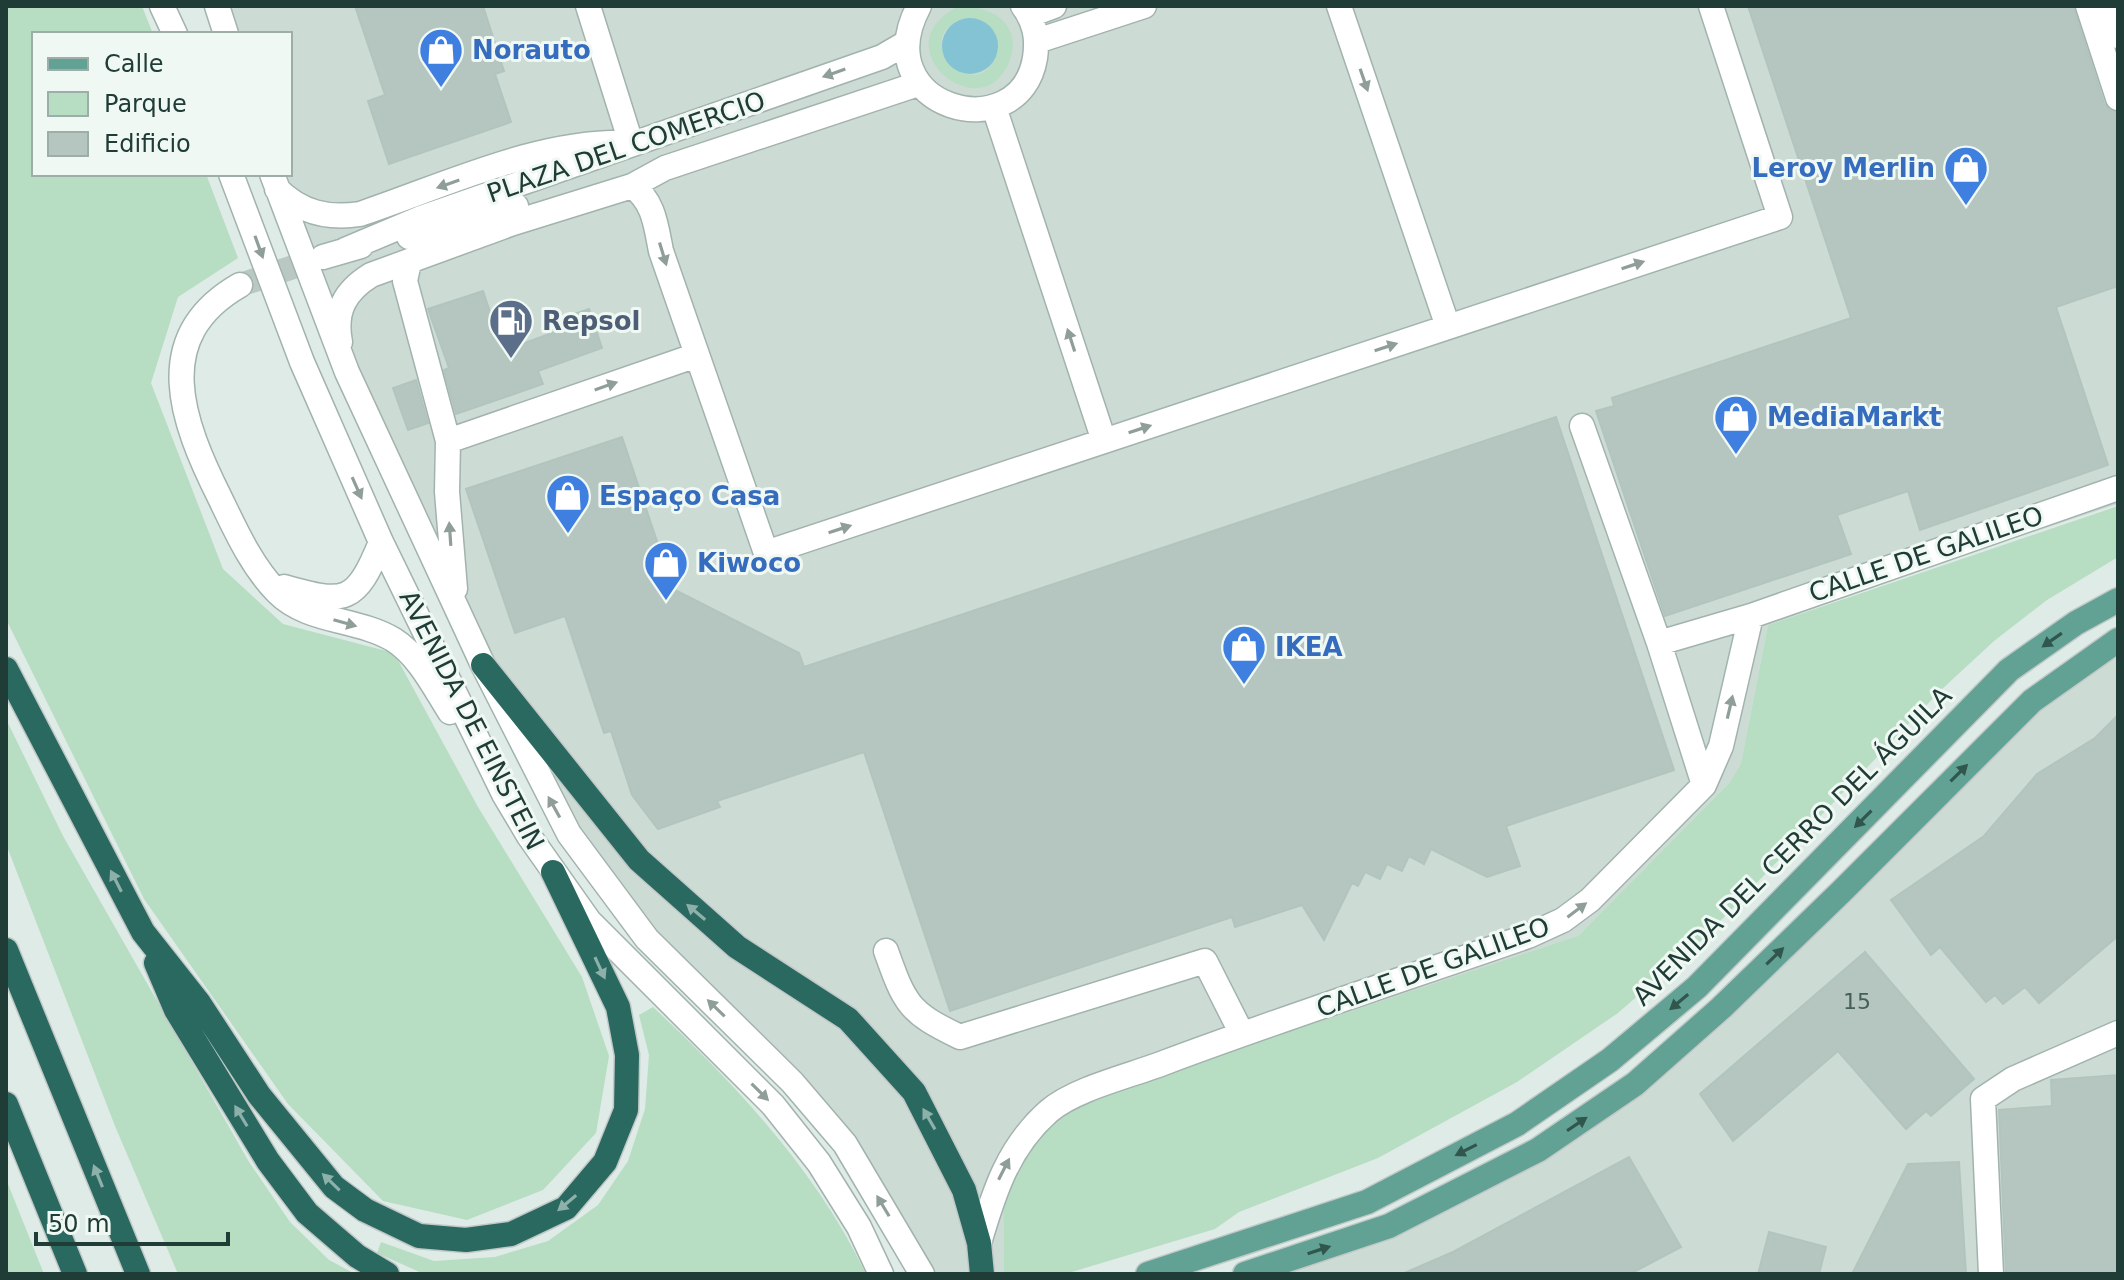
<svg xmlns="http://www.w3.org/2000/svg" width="2124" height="1280" viewBox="0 0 2124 1280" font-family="'DejaVu Sans',sans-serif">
<rect width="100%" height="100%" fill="#dfebe6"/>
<path fill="#cddbd5" d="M217 6H2118V504L1894 578 1768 625 1741 763 1730 782 1578 936 1534 953 1003 1197 1004 1274H922L886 1210 711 1004 542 784 272 174H290V34H226Z
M2118 640V1274H1245L1389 1226 1635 1084 2032 701Z"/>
<path fill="#b7ddc3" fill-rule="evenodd" d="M6 6H142L153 34H34V174H206L238 258 178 297 151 383 223 569 283 624 394 653 478 807 582 977 609 1056 596 1133 543 1190 467 1220 383 1201 288 1104 144 899 6 619Z
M959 6C991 6 1024 23 1009 62 982 131 878 46 959 6ZM971 18 980 20 998 50C978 117 900 28 971 18Z
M2118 506V557L2047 600 1994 641 1941 690 1705 937 1618 1013 1517 1082 1378 1158 1239 1212 1215 1229 1065 1274H1004L1003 1197 1034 1143 1059 1116 1099 1095 1578 936 1730 782 1741 763 1768 625Z
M6 719 63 836 249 1162 290 1222 329 1260 355 1274H178L115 1126 6 844Z
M653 1007C736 1085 816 1170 866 1274H424L377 1253 381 1242 434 1261 495 1257 548 1241 598 1205 628 1161 645 1109 649 1055 639 1015Z
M6 1179 44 1274H6Z"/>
<path fill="#84c3d3" d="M942 46a28 28 0 1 1 56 0a28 28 0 1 1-56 0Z"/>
<path fill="#b4c6bf" stroke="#b1c5be" stroke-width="2" d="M355 6H483L504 71 495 74 511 122 389 164 368 101 385 95Z
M1748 6H2073L2104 103 2109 110 2118 113V286L2056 307 2108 465 1920 530 1908 491 1837 515 1851 554 1665 616 1596 411 1614 406 1612 398 1851 318Z
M483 291 503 351 563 329 559 319 589 309 602 348 538 371 543 384 456 414 444 370 449 368 428 309Z
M416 380 428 423 408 430 393 388Z
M1556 417 1674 770 1506 826 1520 866 1487 877 1431 849 1424 864 1409 856 1402 871 1387 864 1380 879 1365 872 1358 886 1352 883 1324 940 1302 905 1235 927 1232 917 950 1011 864 752 717 801 720 807 658 829 632 795 611 731 604 733 565 616 515 633 466 489 622 437 673 589 799 653 804 667Z
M2118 715V936L2039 1003 2025 987 2003 1004 1995 995 1986 1002 1940 947 1931 955 1891 900 1984 836 2037 774 2095 738Z
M1865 952 1974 1079 1931 1116 1926 1111 1906 1129 1838 1051 1733 1141 1700 1094Z
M2118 1075V1274H2006L1999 1110 2052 1106 2051 1080Z
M1629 1157 1681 1247 1630 1274H1402L1453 1252Z
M1959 1162 1966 1274H1852L1908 1164Z
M1769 1232 1826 1247 1819 1274H1758Z"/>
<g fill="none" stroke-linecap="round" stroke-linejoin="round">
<path stroke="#b9c8c3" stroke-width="24" stroke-dasharray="24 12" stroke-linecap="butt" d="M240 285 323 257"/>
<g stroke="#a2b3ae" stroke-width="27">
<path id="minor" d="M162 6 175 34
M217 6 226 34
M919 6C864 109 1020 150 1035 58 1038 38 1035 22 1023 6
M1339 6 1448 327
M2088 6 2118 98
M2108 6 2118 36
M1030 15 1054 6
M1037 41 1144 6
M994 107 1104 441
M231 174 302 362 381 542 504 794 529 836 589 921 773 1105 819 1163 859 1227 881 1274
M272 174 347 372 483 665 569 834 647 939 792 1082 845 1144 922 1274
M632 186C654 201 656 226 661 251L766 553 1780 217 1711 6
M277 189C301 213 328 219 360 214 446 185 541 139 631 143L588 6
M409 237 516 206
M345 250 421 218 882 57 906 43
M323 257 361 246
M409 262 405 281 448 441
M240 285C149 337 182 422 220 498 236 531 251 565 277 592 307 623 358 618 394 640 419 656 434 687 450 712
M340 342C334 311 345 291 371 275L513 223 632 186 665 168 918 84
M1582 426 1659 643 1704 785
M284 587C346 605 356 603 381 542
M455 589 447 492 448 441 697 355
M1659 643 1751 616 2118 488
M886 951C905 1004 908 1012 960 1037L1205 961 1242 1034
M979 1243C994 1192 1008 1147 1049 1111 1076 1088 1133 1075 1166 1062 1286 1017 1407 978 1528 936L1563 920 1590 900 1704 785 1721 746 1751 616
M1991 1274 1983 1099 2013 1079 2118 1033"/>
</g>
<g stroke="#c1c8c7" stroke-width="27">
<path id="major" d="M1148 1274 1367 1202 1517 1124 1610 1060 1697 987 2009 670 2076 623 2118 600
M1245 1274 1389 1226 1538 1150 1635 1084 1721 1008 1842 891 2032 701 2118 640"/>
</g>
<g stroke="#c1c8c7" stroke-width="27">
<path id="highway" d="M483 665 639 860 737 947 848 1019 914 1092 964 1190 979 1243 982 1274
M6 669 143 932 199 1003 259 1095 334 1187 365 1210 419 1236 466 1240 511 1234 566 1208 605 1162 626 1110 627 1055 618 1007 553 872
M6 950 138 1274
M156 963 176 1010 268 1161 307 1213 357 1256 387 1274
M6 1104 75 1274"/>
</g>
<use href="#minor" stroke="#fff" stroke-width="24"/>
<use href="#major" stroke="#62a295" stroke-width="24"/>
<use href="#highway" stroke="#2a695f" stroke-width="24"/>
</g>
<defs><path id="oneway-solid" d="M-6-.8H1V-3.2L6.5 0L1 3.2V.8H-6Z" transform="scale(2)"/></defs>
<g fill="#909e9a">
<use href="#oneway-solid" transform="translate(834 73) rotate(161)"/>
<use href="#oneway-solid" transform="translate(1364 80) rotate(71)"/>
<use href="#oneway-solid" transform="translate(448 184) rotate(161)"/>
<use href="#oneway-solid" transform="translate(259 247) rotate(70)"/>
<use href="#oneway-solid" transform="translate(663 254) rotate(73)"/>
<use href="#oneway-solid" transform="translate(1633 265) rotate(-18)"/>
<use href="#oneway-solid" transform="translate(1071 340) rotate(-108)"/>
<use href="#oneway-solid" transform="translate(1386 347) rotate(-18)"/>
<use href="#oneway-solid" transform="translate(606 386) rotate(-19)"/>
<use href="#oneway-solid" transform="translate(1140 429) rotate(-18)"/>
<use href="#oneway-solid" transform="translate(357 488) rotate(66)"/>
<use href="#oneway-solid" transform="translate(840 529) rotate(-18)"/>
<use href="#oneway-solid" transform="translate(450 534) rotate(-94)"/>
<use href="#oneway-solid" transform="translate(345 623) rotate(16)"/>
<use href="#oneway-solid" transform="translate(1730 707) rotate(-77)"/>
<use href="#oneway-solid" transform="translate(554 807) rotate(-119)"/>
<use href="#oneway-solid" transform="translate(1577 910) rotate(-37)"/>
<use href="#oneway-solid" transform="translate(716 1008) rotate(-136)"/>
<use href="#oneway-solid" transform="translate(760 1092) rotate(45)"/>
<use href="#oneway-solid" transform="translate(1004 1169) rotate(-63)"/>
<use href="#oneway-solid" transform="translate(883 1206) rotate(-121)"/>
</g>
<g fill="#30564e">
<use href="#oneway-solid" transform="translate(2052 640) rotate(145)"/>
<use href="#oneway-solid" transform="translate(1959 773) rotate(-45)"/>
<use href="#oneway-solid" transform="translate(1863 819) rotate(135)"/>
<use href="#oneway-solid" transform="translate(1775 956) rotate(-44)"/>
<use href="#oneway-solid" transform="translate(1679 1002) rotate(140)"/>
<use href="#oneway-solid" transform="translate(1577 1124) rotate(-34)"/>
<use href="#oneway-solid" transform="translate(1466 1150) rotate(153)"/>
<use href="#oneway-solid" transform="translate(1319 1250) rotate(-18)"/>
</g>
<g fill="#8db0aa">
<use href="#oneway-solid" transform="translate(116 881) rotate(-117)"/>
<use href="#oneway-solid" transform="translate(696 912) rotate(-140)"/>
<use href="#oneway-solid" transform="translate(600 968) rotate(65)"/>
<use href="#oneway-solid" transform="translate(241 1116) rotate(-121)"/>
<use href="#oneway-solid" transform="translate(929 1119) rotate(-120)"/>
<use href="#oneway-solid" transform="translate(98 1176) rotate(-112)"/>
<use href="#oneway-solid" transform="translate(331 1182) rotate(-136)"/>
<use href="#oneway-solid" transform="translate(567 1203) rotate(140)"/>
</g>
<defs>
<g id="shop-pin" transform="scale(2.3)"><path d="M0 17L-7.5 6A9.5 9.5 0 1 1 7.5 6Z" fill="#3f7fe0" stroke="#f0f8f4"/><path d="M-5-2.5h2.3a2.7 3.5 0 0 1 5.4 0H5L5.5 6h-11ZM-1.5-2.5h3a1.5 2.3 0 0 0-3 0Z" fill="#fff"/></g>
<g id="fuel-pin" transform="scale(2.3)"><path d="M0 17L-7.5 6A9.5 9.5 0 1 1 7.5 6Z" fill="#5c6f8a" stroke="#f0f8f4"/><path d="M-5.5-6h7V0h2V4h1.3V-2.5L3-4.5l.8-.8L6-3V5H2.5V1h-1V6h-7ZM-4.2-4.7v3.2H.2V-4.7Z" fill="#fff"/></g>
</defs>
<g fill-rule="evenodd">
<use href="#shop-pin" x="441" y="50"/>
<use href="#shop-pin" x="1966" y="168"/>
<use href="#fuel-pin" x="511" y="321"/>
<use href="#shop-pin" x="1736" y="417"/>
<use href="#shop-pin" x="568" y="496"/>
<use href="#shop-pin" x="666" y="563"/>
<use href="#shop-pin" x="1244" y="647"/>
</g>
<g text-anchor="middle" stroke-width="6" stroke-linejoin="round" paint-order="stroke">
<g font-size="22" fill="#455e58">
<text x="1857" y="1009">15</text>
</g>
<g font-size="26" font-weight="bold" fill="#366cbe" stroke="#f0f8f4" text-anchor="start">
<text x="472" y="59">Norauto</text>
<text x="1935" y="177" text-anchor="end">Leroy Merlin</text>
<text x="1767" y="426">MediaMarkt</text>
<text x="599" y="505">Espaço Casa</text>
<text x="697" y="572">Kiwoco</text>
<text x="1275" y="656">IKEA</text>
</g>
<g font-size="26" fill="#203c36" stroke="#f0f8f4">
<text transform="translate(626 147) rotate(-19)" y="9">PLAZA DEL COMERCIO</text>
<text transform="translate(1926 554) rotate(-19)" y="9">CALLE DE GALILEO</text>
<text transform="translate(472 720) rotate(63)" y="9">AVENIDA DE EINSTEIN</text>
<text transform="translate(1792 846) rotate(-45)" y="9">AVENIDA DEL CERRO DEL ÁGUILA</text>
<text transform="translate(1433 967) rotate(-20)" y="9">CALLE DE GALILEO</text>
</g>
<g font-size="26" font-weight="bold" fill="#4e5e75" stroke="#f0f8f4" text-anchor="start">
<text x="542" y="330">Repsol</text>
</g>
</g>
<rect width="2124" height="1280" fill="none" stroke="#203c36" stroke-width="16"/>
<rect x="32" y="32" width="260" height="144" fill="#f0f8f4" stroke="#9dada8" stroke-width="2"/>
<rect x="48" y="58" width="40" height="12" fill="#62a295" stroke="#9dada8" stroke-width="2"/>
<text x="104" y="72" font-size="24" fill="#203c36">Calle</text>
<rect x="48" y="92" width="40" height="24" fill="#b7ddc3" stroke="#9dada8" stroke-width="2"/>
<text x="104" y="112" font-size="24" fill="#203c36">Parque</text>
<rect x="48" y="132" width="40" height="24" fill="#b4c6bf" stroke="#9dada8" stroke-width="2"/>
<text x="104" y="152" font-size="24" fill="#203c36">Edificio</text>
<path d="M36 1232v12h192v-12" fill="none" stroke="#203c36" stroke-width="4"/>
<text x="48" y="1232" font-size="24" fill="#203c36" stroke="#f0f8f4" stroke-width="6" paint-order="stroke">50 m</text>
</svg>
